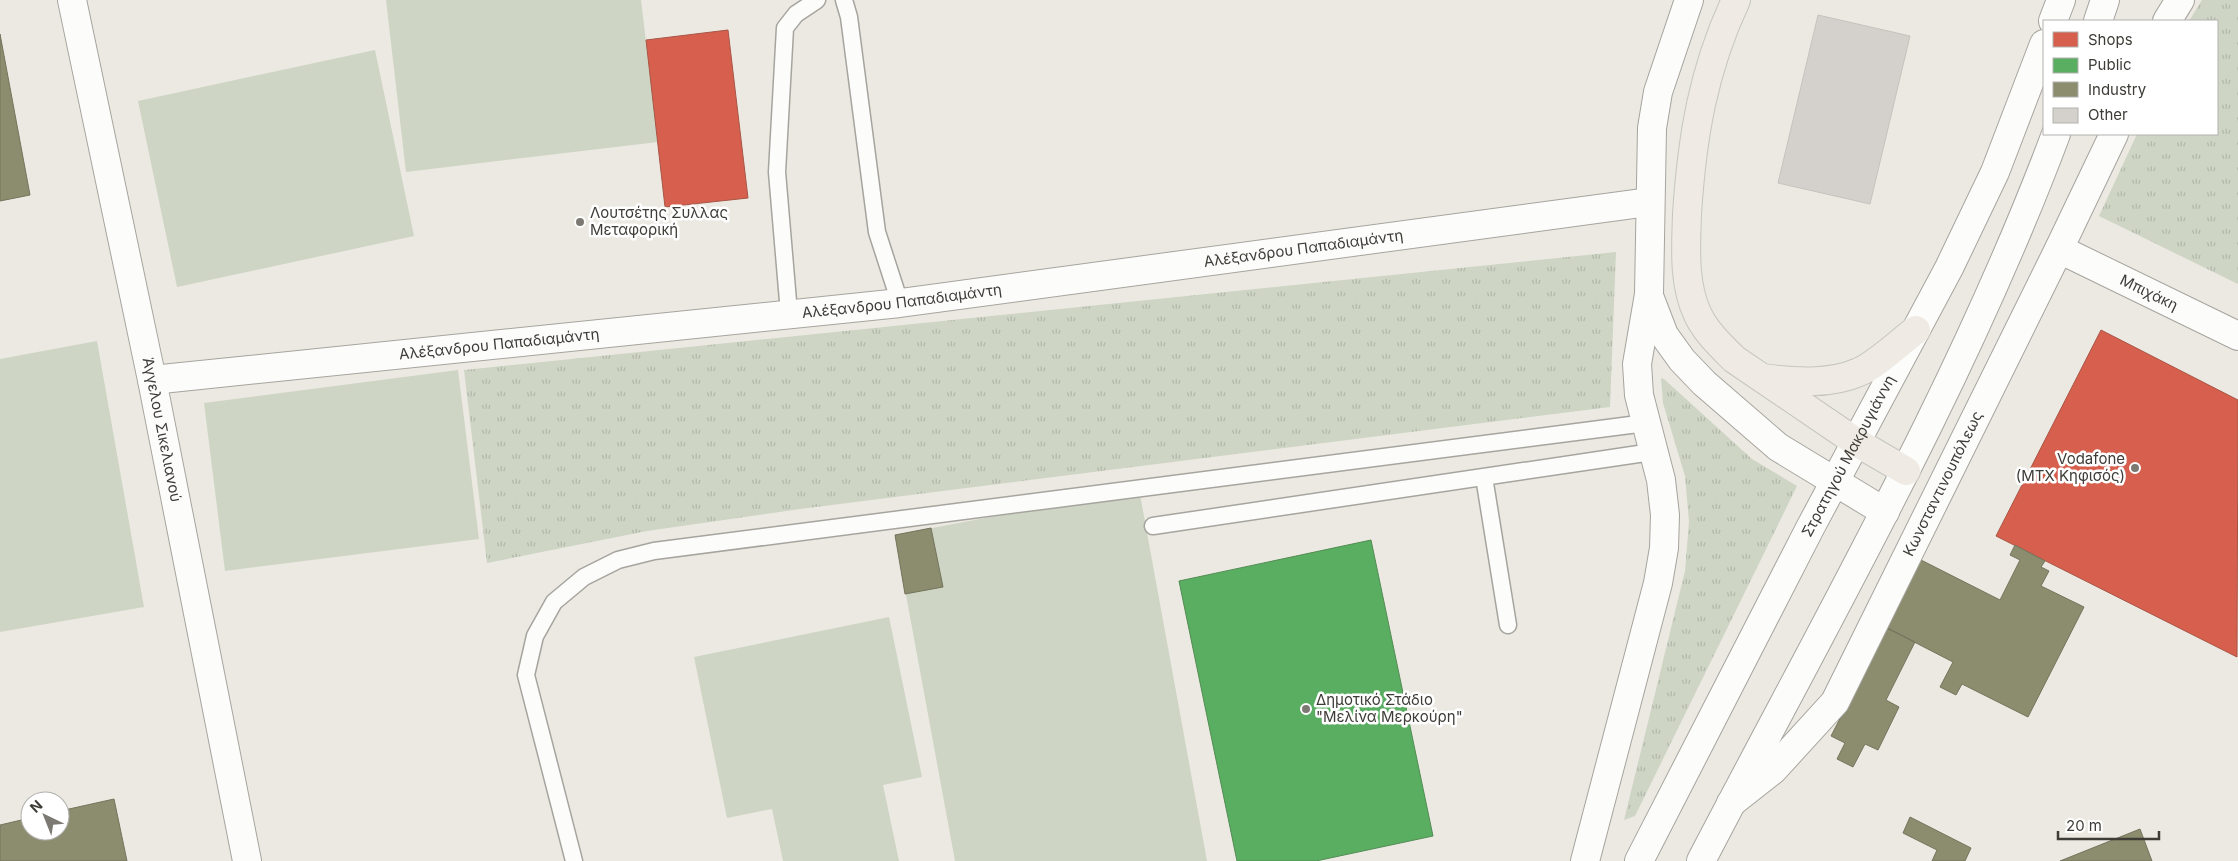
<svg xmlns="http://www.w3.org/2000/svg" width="2238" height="861" viewBox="0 0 2238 861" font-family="Inter,sans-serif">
<defs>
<pattern id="grass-tufts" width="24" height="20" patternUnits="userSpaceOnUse" patternTransform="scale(1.25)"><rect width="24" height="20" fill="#ced5c5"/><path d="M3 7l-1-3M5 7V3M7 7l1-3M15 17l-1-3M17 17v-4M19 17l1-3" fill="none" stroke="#b2b8aa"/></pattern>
</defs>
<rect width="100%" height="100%" fill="#ece9e2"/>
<path fill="url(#grass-tufts)" d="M2202 0H2238V284L2099 216 2137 134H2217V21H2189Z
M1616 252 1610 407 800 509 647 531 487 563 464 370Z
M1661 378 1664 379 1752 459 1797 486 1635 816 1624 820 1685 571 1689 522 1685 476 1663 403Z"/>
<path fill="#ced5c5" d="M386 0H641L658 142 406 172Z
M375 50 414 236 177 287 138 101Z
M97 341 144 607 0 632V359Z
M458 370 479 539 225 571 204 403Z
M1139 489 1207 861H955L895 535Z
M889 617 922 777 883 785 899 861H783L772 809 727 818 694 657Z"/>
<path fill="#d6604d" stroke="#a85546" d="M728 30 748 198 665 207 646 40Z
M2101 330 2238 400 2237 657 1996 536Z"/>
<path fill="#5aae61" stroke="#528c54" d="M1371 540 1433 836 1316 861H1237L1179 581Z"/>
<path fill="#8c8c6e" stroke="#75745d" d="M0 34 30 195 0 201Z
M931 528 943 587 905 594 895 535Z
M2015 545 2045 561 2041 567 2049 571 2041 586 2084 607 2028 717 1962 684 1956 695 1940 687 1953 662 1887 628 1921 560 2000 600 2020 560 2010 555Z
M1887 628 1915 642 1886 700 1899 707 1878 750 1865 744 1853 767 1837 759 1845 743 1831 736Z
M114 799 127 861H0V825L30 818V831H60V811Z
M1910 817 1971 848 1965 861H1932L1937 850 1903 833Z
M2140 829 2152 861H2060Z"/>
<path fill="#d4d0cc" stroke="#c7c2be" d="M1818 15 1910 36 1870 204 1778 183Z"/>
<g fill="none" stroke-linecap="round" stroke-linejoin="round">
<g stroke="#a6a49e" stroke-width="19">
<path id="lane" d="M844 0 849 17 877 232 900 303
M789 313 777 172 785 28 796 14 817 0
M1484 477 1508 625
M1153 526 1652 452
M574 861 526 675 535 636 554 602 584 577 618 560 654 551 1646 423"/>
</g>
<g stroke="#a6a49e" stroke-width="30">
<g id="street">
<path id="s1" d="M72 0 152 380 247 861"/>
<path d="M2167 21 2180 0"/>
<path id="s2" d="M2059 249 2238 336"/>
<path id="s3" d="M152 380 900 303 1649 202"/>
<path id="s4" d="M1731 803 1773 770 1835 702 2059 249 2114 134"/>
</g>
</g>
<g stroke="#a6a49e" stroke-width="30">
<g id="secondary">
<path d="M2053 21 2061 0"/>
<path d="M2098 21 2105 0"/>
<path d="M1649 296 1664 335 1682 360 1704 383 1778 447 1885 512"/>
<path d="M1585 861 1658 583 1664 548 1665 515 1661 480 1639 395 1637 364 1649 294 1652 128 1658 92 1689 0"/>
<path id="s5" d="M1639 861 1810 528 1949 268 1995 172 2044 44"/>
<path d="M1701 861C1825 622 1961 387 2056 134"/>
</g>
</g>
<g stroke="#c6c5c1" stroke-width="30">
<path id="highway" d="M1736 0C1703 70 1692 137 1687 214 1686 247 1683 284 1698 315 1706 332 1721 346 1734 359L1856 442 1906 471
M1763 378C1793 382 1830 385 1859 372 1876 365 1900 342 1916 330"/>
</g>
<use href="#lane" stroke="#fcfcfb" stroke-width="16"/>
<use href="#street" stroke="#fcfcfb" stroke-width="28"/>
<use href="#secondary" stroke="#fcfcfb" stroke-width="28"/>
<use href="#highway" stroke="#efeae3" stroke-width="28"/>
</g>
<g fill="#7b7972" stroke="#fff" stroke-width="2">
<circle cx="580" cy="222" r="5"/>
<circle cx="2135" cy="468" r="5"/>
<circle cx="1306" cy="709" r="5"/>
</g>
<g text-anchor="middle" stroke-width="5" stroke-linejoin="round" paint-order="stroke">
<g font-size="15" fill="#3e3c36" stroke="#fff" text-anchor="start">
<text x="590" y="218">Λουτσέτης Συλλας<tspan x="590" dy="17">Μεταφορική</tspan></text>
<text x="2125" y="464" text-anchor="end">Vodafone<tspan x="2125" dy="17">(MTX Κηφισός)</tspan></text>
<text x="1316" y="705">Δημοτικό Στάδιο<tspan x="1316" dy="17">"Μελίνα Μερκούρη"</tspan></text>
</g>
<g font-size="15" fill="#3e3c36" stroke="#fff">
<text dy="5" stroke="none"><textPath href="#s3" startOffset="1159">Αλέξανδρου Παπαδιαμάντη</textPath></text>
<text dy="5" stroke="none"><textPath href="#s2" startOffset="100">Μπιχάκη</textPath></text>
<text dy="5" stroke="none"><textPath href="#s3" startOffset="754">Αλέξανδρου Παπαδιαμάντη</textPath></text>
<text dy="5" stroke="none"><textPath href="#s3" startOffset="349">Αλέξανδρου Παπαδιαμάντη</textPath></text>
<text dy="5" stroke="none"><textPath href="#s1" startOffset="439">Άγγελου Σικελιανού</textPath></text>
<text dy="5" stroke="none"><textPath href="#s5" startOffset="456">Στρατηγού Μακρυγιάννη</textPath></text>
<text dy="5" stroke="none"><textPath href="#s4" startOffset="389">Κωνσταντινουπόλεως</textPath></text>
</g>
</g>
<rect x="2043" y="20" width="175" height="115" fill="#ffffff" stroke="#b2b1af"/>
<rect x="2053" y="32" width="25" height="15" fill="#d6604d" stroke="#b2b1af"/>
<text x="2088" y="45" font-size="15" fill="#3e3c36">Shops</text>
<rect x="2053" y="58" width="25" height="15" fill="#5aae61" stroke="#b2b1af"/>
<text x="2088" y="70" font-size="15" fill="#3e3c36">Public</text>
<rect x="2053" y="82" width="25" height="15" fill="#8c8c6e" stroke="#b2b1af"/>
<text x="2088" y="95" font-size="15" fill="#3e3c36">Industry</text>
<rect x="2053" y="108" width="25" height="15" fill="#d4d0cc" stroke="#b2b1af"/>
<text x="2088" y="120" font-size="15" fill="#3e3c36">Other</text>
<g transform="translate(45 816) rotate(317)"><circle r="24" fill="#ffffff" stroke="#b2b1af"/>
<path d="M0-4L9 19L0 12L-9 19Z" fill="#7b7972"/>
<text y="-8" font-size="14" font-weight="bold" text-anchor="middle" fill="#3e3c36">N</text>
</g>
<path d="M2058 831v8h101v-8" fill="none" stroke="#3e3c36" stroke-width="2.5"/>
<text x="2066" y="831" font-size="15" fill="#3e3c36" stroke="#ffffff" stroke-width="4" paint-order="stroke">20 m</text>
</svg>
